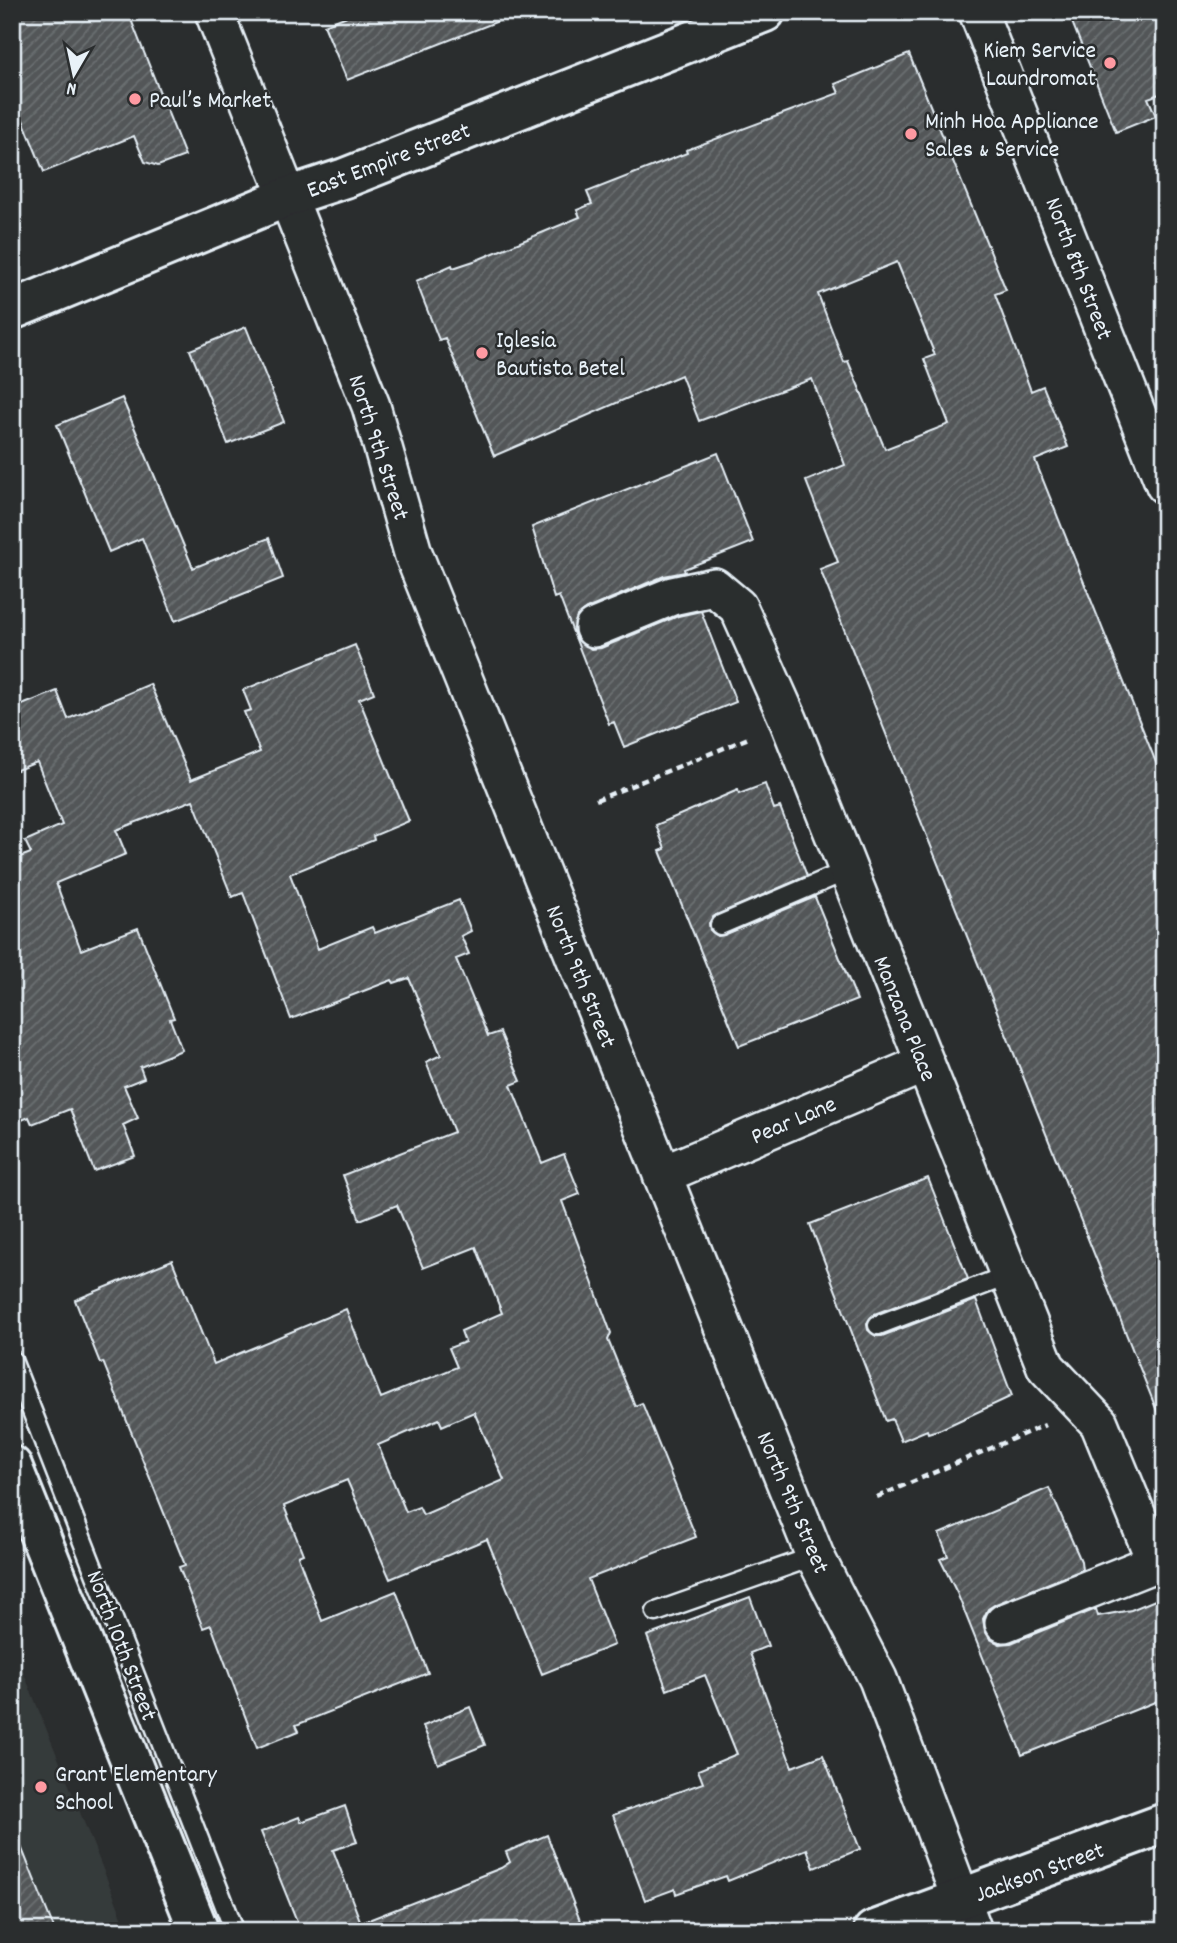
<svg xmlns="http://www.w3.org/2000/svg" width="1177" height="1943" viewBox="0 0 1177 1943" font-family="Dekko,sans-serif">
<defs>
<pattern id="building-hatch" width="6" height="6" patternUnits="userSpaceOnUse" patternTransform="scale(1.75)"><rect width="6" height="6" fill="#535759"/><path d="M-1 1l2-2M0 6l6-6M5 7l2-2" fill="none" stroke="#6c7072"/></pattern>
</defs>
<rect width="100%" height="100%" fill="#2a2d2e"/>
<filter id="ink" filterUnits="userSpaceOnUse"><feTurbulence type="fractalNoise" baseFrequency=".0143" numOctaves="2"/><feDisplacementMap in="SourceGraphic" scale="14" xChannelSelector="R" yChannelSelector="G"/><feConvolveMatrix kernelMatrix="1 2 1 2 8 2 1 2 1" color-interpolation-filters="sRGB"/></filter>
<g filter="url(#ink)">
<path fill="#363a3b" d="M12 1644 128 1931H12Z"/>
<path fill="url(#building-hatch)" stroke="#e8f1f8" stroke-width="2" fill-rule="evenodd" d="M32 12H128L185 156 158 166 145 162 134 136 44 172 12 93V19Z
M357 12H513L514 15 347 80 324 25Z
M1068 12H1155L1165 36V92L1148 98 1156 116 1116 132Z
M909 54 1006 290 995 294 1031 391 1043 386 1068 447 1035 460 1165 785 1163 1426 820 569 838 562 806 481 845 465 812 379 699 421 681 375 494 456 445 338 439 340 416 281 452 265 453 268 477 260 580 217 577 210 592 204 587 192 687 153 686 150 839 93 835 84ZM897 262 935 355 924 359 949 424 885 449 848 361 844 362 818 294Z
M246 327 284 422 228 444 190 350Z
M122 398 193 568 269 538 283 578 175 621 142 538 109 552 57 425Z
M718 453 753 542 684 569 685 572 664 576 586 609 577 616 574 635 559 596 554 598 532 527Z
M701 611 736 702 624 747 614 722 609 724 575 637 591 649 601 648 678 616Z
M355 645 374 693 359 699 409 821 373 836 374 840 290 874 318 949 372 927 375 933 459 900 471 931 461 936 469 954 456 959 488 1036 500 1032 521 1081 511 1085 542 1163 564 1154 580 1194 562 1201 611 1333 608 1340 635 1406 642 1403 696 1537 588 1579 614 1645 542 1674 487 1539 390 1579 347 1480 284 1506 303 1554 298 1556 322 1621 396 1591 428 1673 296 1725 299 1731 257 1748 211 1625 203 1628 179 1567 185 1565 103 1362 100 1363 75 1300 172 1260 214 1364 346 1309 381 1398 457 1367 449 1348 465 1342 461 1331 502 1313 476 1247 423 1268 397 1205 360 1220 343 1175 454 1132 426 1062 441 1055 409 978 394 983 392 980 291 1019 243 893 232 897 193 800 116 830 126 854 56 883 81 950 138 928 174 1018 170 1019 182 1050 140 1067 144 1078 124 1086 138 1118 123 1125 135 1156 94 1171 70 1109 32 1124 29 1117 12 1124V860L31 853 25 841 62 825 37 762 12 772V709L57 691 68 719 150 684 191 780 260 752 244 712 251 710 243 690ZM474 1412 504 1480 423 1515 419 1507 406 1512 378 1445 439 1419 442 1426Z
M765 784 774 809 780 807 807 876 716 915 709 923 710 930 718 936 724 935 815 897 857 1000 739 1046 660 851 665 849 656 825 738 790 739 794Z
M928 1178 968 1279 874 1314 867 1323 868 1330 876 1336H882L976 1300 1012 1396 941 1429 928 1433 927 1430 901 1441 892 1419 886 1421 810 1224Z
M1049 1488 1081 1561 1082 1570 996 1604 988 1609 983 1619 985 1631 990 1639 1000 1644 1011 1643 1096 1609 1098 1616 1131 1610 1165 1596V1698L1022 1755 957 1593 940 1559 948 1556 939 1534Z
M750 1597 768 1646 750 1653 792 1767 823 1755 860 1849 814 1868 807 1849 728 1881 726 1876 676 1894 675 1889 645 1900 613 1815 703 1783 698 1770 737 1754 705 1675 667 1690 647 1636Z
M470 1707 485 1745 438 1764 423 1726Z
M345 1806 357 1842 333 1850 361 1923 501 1868 510 1862 506 1852 547 1835 584 1931H301L261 1832 299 1817 301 1822Z
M12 1829H14L55 1931H12Z"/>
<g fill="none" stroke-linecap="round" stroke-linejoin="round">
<g stroke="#e8f1f8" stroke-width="23">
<path id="service" d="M720 925 846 871
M878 1325 1009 1275
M12 1360 232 1924 230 1931
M656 1612 815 1556"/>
</g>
<g stroke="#e8f1f8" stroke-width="42">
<path id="minor" d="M214 12 371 406 413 553 815 1556 878 1679 973 1931
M978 12 1165 485
M594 628 672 596 714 587 738 607 788 719 1046 1367 1099 1423 1156 1562
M662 1175 924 1064
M1004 1623 1165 1559"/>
</g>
<g stroke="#e8f1f8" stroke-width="44">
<path id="tertiary" d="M12 310 287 197 345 178 765 12
M873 1931 1165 1823"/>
</g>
<g stroke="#e8f1f8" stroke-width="44">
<path id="secondary" d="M12 1466 199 1931"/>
</g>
<path stroke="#e8f1f8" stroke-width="4.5" stroke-dasharray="7 5" stroke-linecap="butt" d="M596 800 751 737
M877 1497 1045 1425"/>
<use href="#service" stroke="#2a2d2e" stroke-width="18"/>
<use href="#minor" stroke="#2a2d2e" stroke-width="37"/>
<use href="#tertiary" stroke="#2a2d2e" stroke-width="38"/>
<use href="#secondary" stroke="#2a2d2e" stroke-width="38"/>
</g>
</g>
<g fill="#ff9aa2" stroke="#2a2d2e" stroke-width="2.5">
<circle cx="1110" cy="63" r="7"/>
<circle cx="135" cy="99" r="7"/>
<circle cx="911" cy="134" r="7"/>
<circle cx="482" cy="353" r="7"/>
<circle cx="41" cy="1787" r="7"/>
</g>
<g text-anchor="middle" stroke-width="5" stroke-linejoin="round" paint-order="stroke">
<g font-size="24" fill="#e8f1f8" stroke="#2a2d2e" text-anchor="start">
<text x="1096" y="57" text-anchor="end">Kiem Service<tspan x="1096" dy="28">Laundromat</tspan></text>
<text x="149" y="107">Paul’s Market</text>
<text x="925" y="128">Minh Hoa Appliance<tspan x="925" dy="28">Sales &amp; Service</tspan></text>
<text x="496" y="347">Iglesia<tspan x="496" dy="28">Bautista Betel</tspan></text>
<text x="55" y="1781">Grant Elementary<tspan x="55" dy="28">School</tspan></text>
</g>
<g font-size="24" fill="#e8f1f8" stroke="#2a2d2e">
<text transform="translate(388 159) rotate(-21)" y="8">East Empire Street</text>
<text transform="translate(1080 268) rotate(69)" y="8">North 8th Street</text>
<text transform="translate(380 447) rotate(72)" y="8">North 9th Street</text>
<text transform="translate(582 976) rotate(68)" y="8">North 9th Street</text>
<text transform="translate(906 1018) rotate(68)" y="8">Manzana Place</text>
<text transform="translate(793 1119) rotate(-23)" y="8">Pear Lane</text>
<text transform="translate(794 1502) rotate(67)" y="8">North 9th Street</text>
<text transform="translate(123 1645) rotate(69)" y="8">North 10th Street</text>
<text transform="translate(1039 1871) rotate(-20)" y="8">Jackson Street</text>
</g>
</g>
<rect width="1177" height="1943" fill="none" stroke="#2a2d2e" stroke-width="42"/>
<rect x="21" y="21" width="1135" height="1901" fill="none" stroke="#e8f1f8" stroke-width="2.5" filter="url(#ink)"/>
<g transform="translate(74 74) rotate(189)" stroke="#2a2d2e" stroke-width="5" paint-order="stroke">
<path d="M0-5L12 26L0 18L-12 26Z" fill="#e8f1f8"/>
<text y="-10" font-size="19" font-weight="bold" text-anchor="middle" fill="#e8f1f8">N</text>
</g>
</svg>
